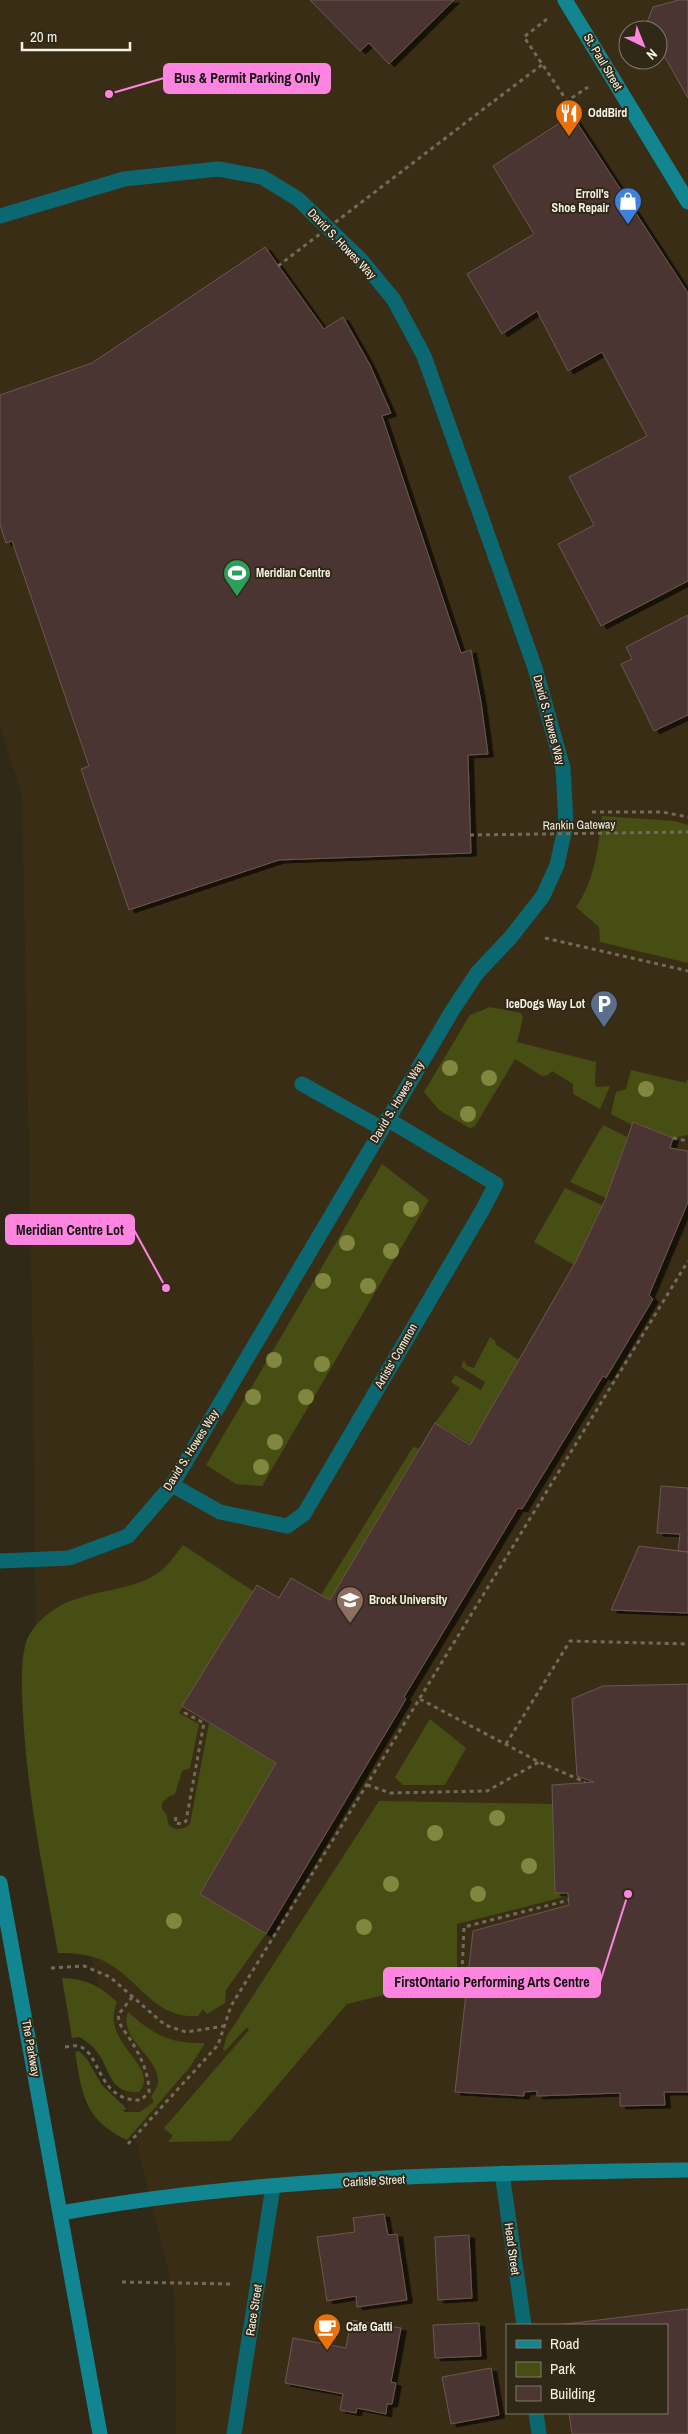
<svg xmlns="http://www.w3.org/2000/svg" width="688" height="2434" viewBox="0 0 688 2434" font-family="'Archivo Narrow',sans-serif">
<defs>
<filter id="shadow"><feDropShadow dx="5.5" dy="3" stdDeviation="0" flood-color="#0009"/></filter>
</defs>
<rect width="100%" height="100%" fill="#312917"/>
<path fill="#392e15" fill-rule="evenodd" d="M0 0H688V2434H176L175 2298 37 1738 33 1370 22 794 0 726ZM628 30H658V60H628ZM507 2325H667V2413H507Z"/>
<path fill="#464e13" d="M602 816 674 821 688 825V963L600 942 599 927 576 907C595 880 598 848 602 816Z
M490 1007 521 1013 523 1018 517 1042 596 1062 595 1084 597 1087 610 1086 600 1109 573 1094V1084L552 1071 548 1075 542 1076 515 1059 475 1126 470 1128 466 1126 439 1110 424 1092 470 1015Z
M631 1070 686 1083 688 1078V1135L673 1138 634 1122 632 1125 611 1114 616 1092 626 1089Z
M603 1125 627 1137 606 1198 570 1182Z
M382 1164 429 1200 262 1486 236 1484 206 1465Z
M565 1188 602 1205 574 1265 534 1242Z
M490 1337 496 1342 495 1344 519 1360 470 1445 435 1423 460 1388 451 1382 455 1375 481 1390 485 1382 461 1367 464 1360 467 1366 474 1368Z
M413 1447 419 1449 330 1600 321 1595Z
M183 1545 253 1591 179 1713 199 1724 190 1768 182 1771 175 1794 168 1797 162 1803V1809L167 1815C166 1830 180 1833 190 1824L209 1723 276 1763 200 1894 266 1934 226 1990 225 2003 207 2014 203 2009 198 2016C153 2019 140 1979 104 1961 89 1954 75 1953 58 1953 44 1874 27 1795 23 1714 22 1692 20 1668 25 1646 28 1632 40 1619 52 1611 82 1589 130 1593 158 1573 168 1566 176 1554 183 1545Z
M430 1719 466 1748 445 1785H403L395 1777Z
M379 1801 553 1804 555 1893H568V1896L457 1924V1977L347 2004 230 2141 168 2142 173 2136 164 2128 249 2030 247 2027 225 2051 223 2049 227 2036Z
M62 1978C86 1979 99 1985 117 2002 99 2044 162 2066 139 2092 108 2094 111 2069 97 2052 92 2045 86 2041 79 2037L72 2038Z
M128 2012C154 2035 170 2044 205 2043L190 2067 127 2140C84 2120 82 2094 75 2052L79 2051 87 2059 102 2085 127 2109 123 2110 125 2112H140L154 2102 151 2097C153 2093 157 2088 158 2083 160 2056 118 2040 128 2012Z"/>
<path fill="#4b3630" stroke="#6d564f" filter="url(#shadow)" d="M310 0H454L389 64 369 43 360 51Z
M679 0H688V98L658 45V30H650L646 25 653 7Z
M572 115 688 293V581L601 626 558 544 594 525 569 477 647 436 602 352 568 371 537 311 502 334 467 274 534 234 493 166Z
M265 247 324 329 343 317 370 365 391 413 382 416 461 653 471 650 481 702 488 754 468 755 471 853 279 860 129 910 81 769 89 766 12 541 6 543 0 525V395L92 363Z
M688 615V715L654 731 621 664 632 659 626 647Z
M633 1122 673 1138 670 1148 688 1151V1202L649 1295 653 1299 606 1378 603 1376 522 1509 518 1508 404 1697 406 1699 266 1934 200 1894 276 1763 182 1706 257 1585 279 1598 291 1578 330 1600 435 1423 470 1445 576 1261 606 1198Z
M661 1486 688 1488V1552L678 1551 680 1534 657 1533Z
M639 1546 688 1552V1613L611 1610Z
M688 1684V2092H664L665 2105 620 2106V2093L537 2096V2091L524 2092V2096L455 2092 473 1931 569 1905 568 1893H555L552 1785 594 1782 577 1776 572 1699 603 1686Z
M384 2214 388 2235 397 2234 407 2300 357 2307 356 2296 327 2301 317 2237 355 2232 353 2218Z
M469 2235 472 2298 438 2300 435 2237Z
M688 2309V2434H572L569 2413H667V2325H558Z
M351 2320 401 2328 391 2382 396 2383 392 2404H387L386 2414 357 2408 356 2413 340 2410 343 2394 285 2383 293 2338 346 2348Z
M479 2323 481 2356 435 2358 433 2325Z
M491 2368 499 2415 451 2424 442 2377Z"/>
<g fill="none" stroke-linecap="round" stroke-linejoin="round">
<path stroke="#726b5b" stroke-width="3" stroke-dasharray="4 4" stroke-linecap="butt" d="M547 19 524 37 567 101 588 87
M494 101 543 64
M592 812H662L688 817
M545 938 688 971
M673 1138 688 1141
M420 1699 539 1762 585 1782
M506 1744 570 1641 688 1644
M367 1785 391 1793 487 1791 539 1762
M176 1817 175 1823 182 1824 186 1821 204 1723 185 1713 187 1710
M51 1968 84 1966 110 1977 165 2025 186 2032 225 2026
M462 1972 464 1927 569 1900
M65 2047C69 2047 74 2045 77 2046 101 2049 96 2102 141 2100L149 2092C149 2073 140 2055 130 2039 123 2028 120 2028 118 2015L133 1996
M128 2144 218 2045 231 2006 688 1261
M122 2282 232 2284"/>
<path stroke="#0c6870" stroke-width="15" d="M302 1084 381 1128
M172 1485 220 1512 287 1526 304 1514 483 1209 496 1184 387 1119"/>
<path stroke="#0c6870" stroke-width="15" d="M0 216 124 179 218 169 262 177 298 199 362 261 394 300 424 356 535 668 563 768 566 824 557 865 543 896 510 938 477 973 452 1011 172 1485 128 1536 69 1558 0 1561
M502 2173 524 2325
M536 2413 539 2434
M234 2434 273 2187"/>
<path stroke="#118691" stroke-width="15" d="M565 0 688 202
M0 1883 100 2434
M61 2213C265 2176 481 2173 688 2170"/>
<path stroke="#726b5b" stroke-width="3" stroke-dasharray="4 4" stroke-linecap="butt" d="M278 266 494 101
M470 835 688 832"/>
</g>
<g fill="#81873f">
<circle cx="450" cy="1068" r="8"/>
<circle cx="489" cy="1078" r="8"/>
<circle cx="646" cy="1089" r="8"/>
<circle cx="468" cy="1114" r="8"/>
<circle cx="411" cy="1209" r="8"/>
<circle cx="347" cy="1243" r="8"/>
<circle cx="391" cy="1251" r="8"/>
<circle cx="323" cy="1281" r="8"/>
<circle cx="368" cy="1286" r="8"/>
<circle cx="274" cy="1360" r="8"/>
<circle cx="322" cy="1364" r="8"/>
<circle cx="253" cy="1397" r="8"/>
<circle cx="306" cy="1397" r="8"/>
<circle cx="275" cy="1442" r="8"/>
<circle cx="261" cy="1467" r="8"/>
<circle cx="497" cy="1818" r="8"/>
<circle cx="435" cy="1833" r="8"/>
<circle cx="529" cy="1866" r="8"/>
<circle cx="391" cy="1884" r="8"/>
<circle cx="478" cy="1894" r="8"/>
<circle cx="174" cy="1921" r="8"/>
<circle cx="364" cy="1927" r="8"/>
</g>
<defs>
<g id="restaurant-pin" transform="scale(1.4375)"><path d="M0 17L-7.5 6A9.5 9.5 0 1 1 7.5 6Z" fill="#e8710a" stroke="#312917"/><path d="M-5-6h1v4h1v-4h1v4h1v-4h1v5L-1.5 .5V6h-2V.5L-5-1ZM5-6V6H3V1.5H1.5Q1.5-4 5-6Z" fill="#fff"/></g>
<g id="shop-pin" transform="scale(1.4375)"><path d="M0 17L-7.5 6A9.5 9.5 0 1 1 7.5 6Z" fill="#3f7fe0" stroke="#312917"/><path d="M-5-2.5h2.3a2.7 3.5 0 0 1 5.4 0H5L5.5 6h-11ZM-1.5-2.5h3a1.5 2.3 0 0 0-3 0Z" fill="#fff"/></g>
<g id="stadium-pin" transform="scale(1.4375)"><path d="M0 17L-7.5 6A9.5 9.5 0 1 1 7.5 6Z" fill="#2e9e5b" stroke="#312917"/><path d="M0-5a6.5 5 0 1 0 0 10a6.5 5 0 1 0 0-10ZM-3.5-1.8h7v3.6h-7Z" fill="#fff"/></g>
<g id="parking-pin" transform="scale(1.4375)"><path d="M0 17L-7.5 6A9.5 9.5 0 1 1 7.5 6Z" fill="#5c6f8a" stroke="#312917"/><path d="M-3.5-5.5H1a3.5 3.5 0 0 1 0 7H-1V5.5H-3.5ZM-1-3.4V-.6H.8a1.4 1.4 0 0 0 0-2.8Z" fill="#fff"/></g>
<g id="university-pin" transform="scale(1.4375)"><path d="M0 17L-7.5 6A9.5 9.5 0 1 1 7.5 6Z" fill="#8d6e63" stroke="#312917"/><path d="M0-5L7-2L0 1L-7-2ZM-4 1L0 2.5L4 1V4Q0 6-4 4Z" fill="#fff"/></g>
<g id="cafe-pin" transform="scale(1.4375)"><path d="M0 17L-7.5 6A9.5 9.5 0 1 1 7.5 6Z" fill="#e8710a" stroke="#312917"/><path d="M-5.5-4.5H6V0H3Q3 3.5 0 3.5H-2.5Q-5.5 3.5-5.5 0ZM3-3.2v2h1.7v-2ZM-6 4.5H4V6H-6Z" fill="#fff"/></g>
</defs>
<g fill-rule="evenodd">
<use href="#restaurant-pin" x="569" y="113"/>
<use href="#shop-pin" x="628" y="201"/>
<use href="#stadium-pin" x="237" y="573"/>
<use href="#parking-pin" x="604" y="1004"/>
<use href="#university-pin" x="350" y="1600"/>
<use href="#cafe-pin" x="327" y="2327"/>
</g>
<g text-anchor="middle" stroke-width="4" stroke-linejoin="round" paint-order="stroke">
<g font-size="12" fill="#f6f1e5" stroke="#312917">
<text transform="translate(603 62) rotate(59)" y="4">St. Paul Street</text>
<text transform="translate(342 244) rotate(46)" y="4">David S. Howes Way</text>
<text transform="translate(549 720) rotate(75)" y="4">David S. Howes Way</text>
<text transform="translate(579 825) rotate(-1)" y="4">Rankin Gateway</text>
<text transform="translate(397 1102) rotate(-59)" y="4">David S. Howes Way</text>
<text transform="translate(396 1356) rotate(-60)" y="4">Artists' Common</text>
<text transform="translate(191 1450) rotate(-58)" y="4">David S. Howes Way</text>
<text transform="translate(31 2048) rotate(80)" y="4">The Parkway</text>
<text transform="translate(374 2181) rotate(-3)" y="4">Carlisle Street</text>
<text transform="translate(512 2249) rotate(82)" y="4">Head Street</text>
<text transform="translate(254 2310) rotate(-81)" y="4">Race Street</text>
</g>
<g font-size="12" font-weight="bold" fill="#f6f1e5" stroke="#312917" text-anchor="start">
<text x="588" y="117">OddBird</text>
<text x="609" y="198" text-anchor="end">Erroll's<tspan x="609" dy="14">Shoe Repair</tspan></text>
<text x="256" y="577">Meridian Centre</text>
<text x="585" y="1008" text-anchor="end">IceDogs Way Lot</text>
<text x="369" y="1604">Brock University</text>
<text x="346" y="2331">Cafe Gatti</text>
</g>
</g>
<path fill="none" stroke="#fe85df" stroke-width="2" d="M109 94L164 78M166 1288L134 1230M628 1894L600 1982"/>
<g fill="#fe85df" stroke="#312917" stroke-width="2">
<circle cx="109" cy="94" r="5"/>
<circle cx="166" cy="1288" r="5"/>
<circle cx="628" cy="1894" r="5"/>
</g>
<g fill="#fe85df" stroke="#fe85df" stroke-width="2">
<rect x="164" y="64" width="166" height="29" rx="5"/>
<rect x="6" y="1215" width="128" height="29" rx="5"/>
<rect x="384" y="1968" width="216" height="29" rx="5"/>
</g>
<g font-size="14" text-anchor="middle" font-weight="bold" fill="#111">
<text x="247" y="83">Bus &amp; Permit Parking Only</text>
<text x="70" y="1235">Meridian Centre Lot</text>
<text x="492" y="1987">FirstOntario Performing Arts Centre</text>
</g>
<rect x="506" y="2324" width="162" height="90" fill="#312917" stroke="#807969"/>
<rect x="516" y="2340" width="25" height="8" fill="#118691" stroke="#807969"/>
<text x="550" y="2349" font-size="15" fill="#f6f1e5">Road</text>
<rect x="516" y="2362" width="25" height="15" fill="#464e13" stroke="#807969"/>
<text x="550" y="2374" font-size="15" fill="#f6f1e5">Park</text>
<rect x="516" y="2386" width="25" height="15" fill="#4b3630" stroke="#807969"/>
<text x="550" y="2399" font-size="15" fill="#f6f1e5">Building</text>
<g transform="translate(643 45) rotate(137)"><circle r="24" fill="#312917" stroke="#807969"/>
<path d="M0-4L9 19L0 12L-9 19Z" fill="#fe85df"/>
<text y="-8" font-size="14" font-weight="bold" text-anchor="middle" fill="#f6f1e5">N</text>
</g>
<path d="M22 42v8h108v-8" fill="none" stroke="#f6f1e5" stroke-width="2.5"/>
<text x="30" y="42" font-size="15" fill="#f6f1e5" stroke="#312917" stroke-width="4" paint-order="stroke">20 m</text>
</svg>
